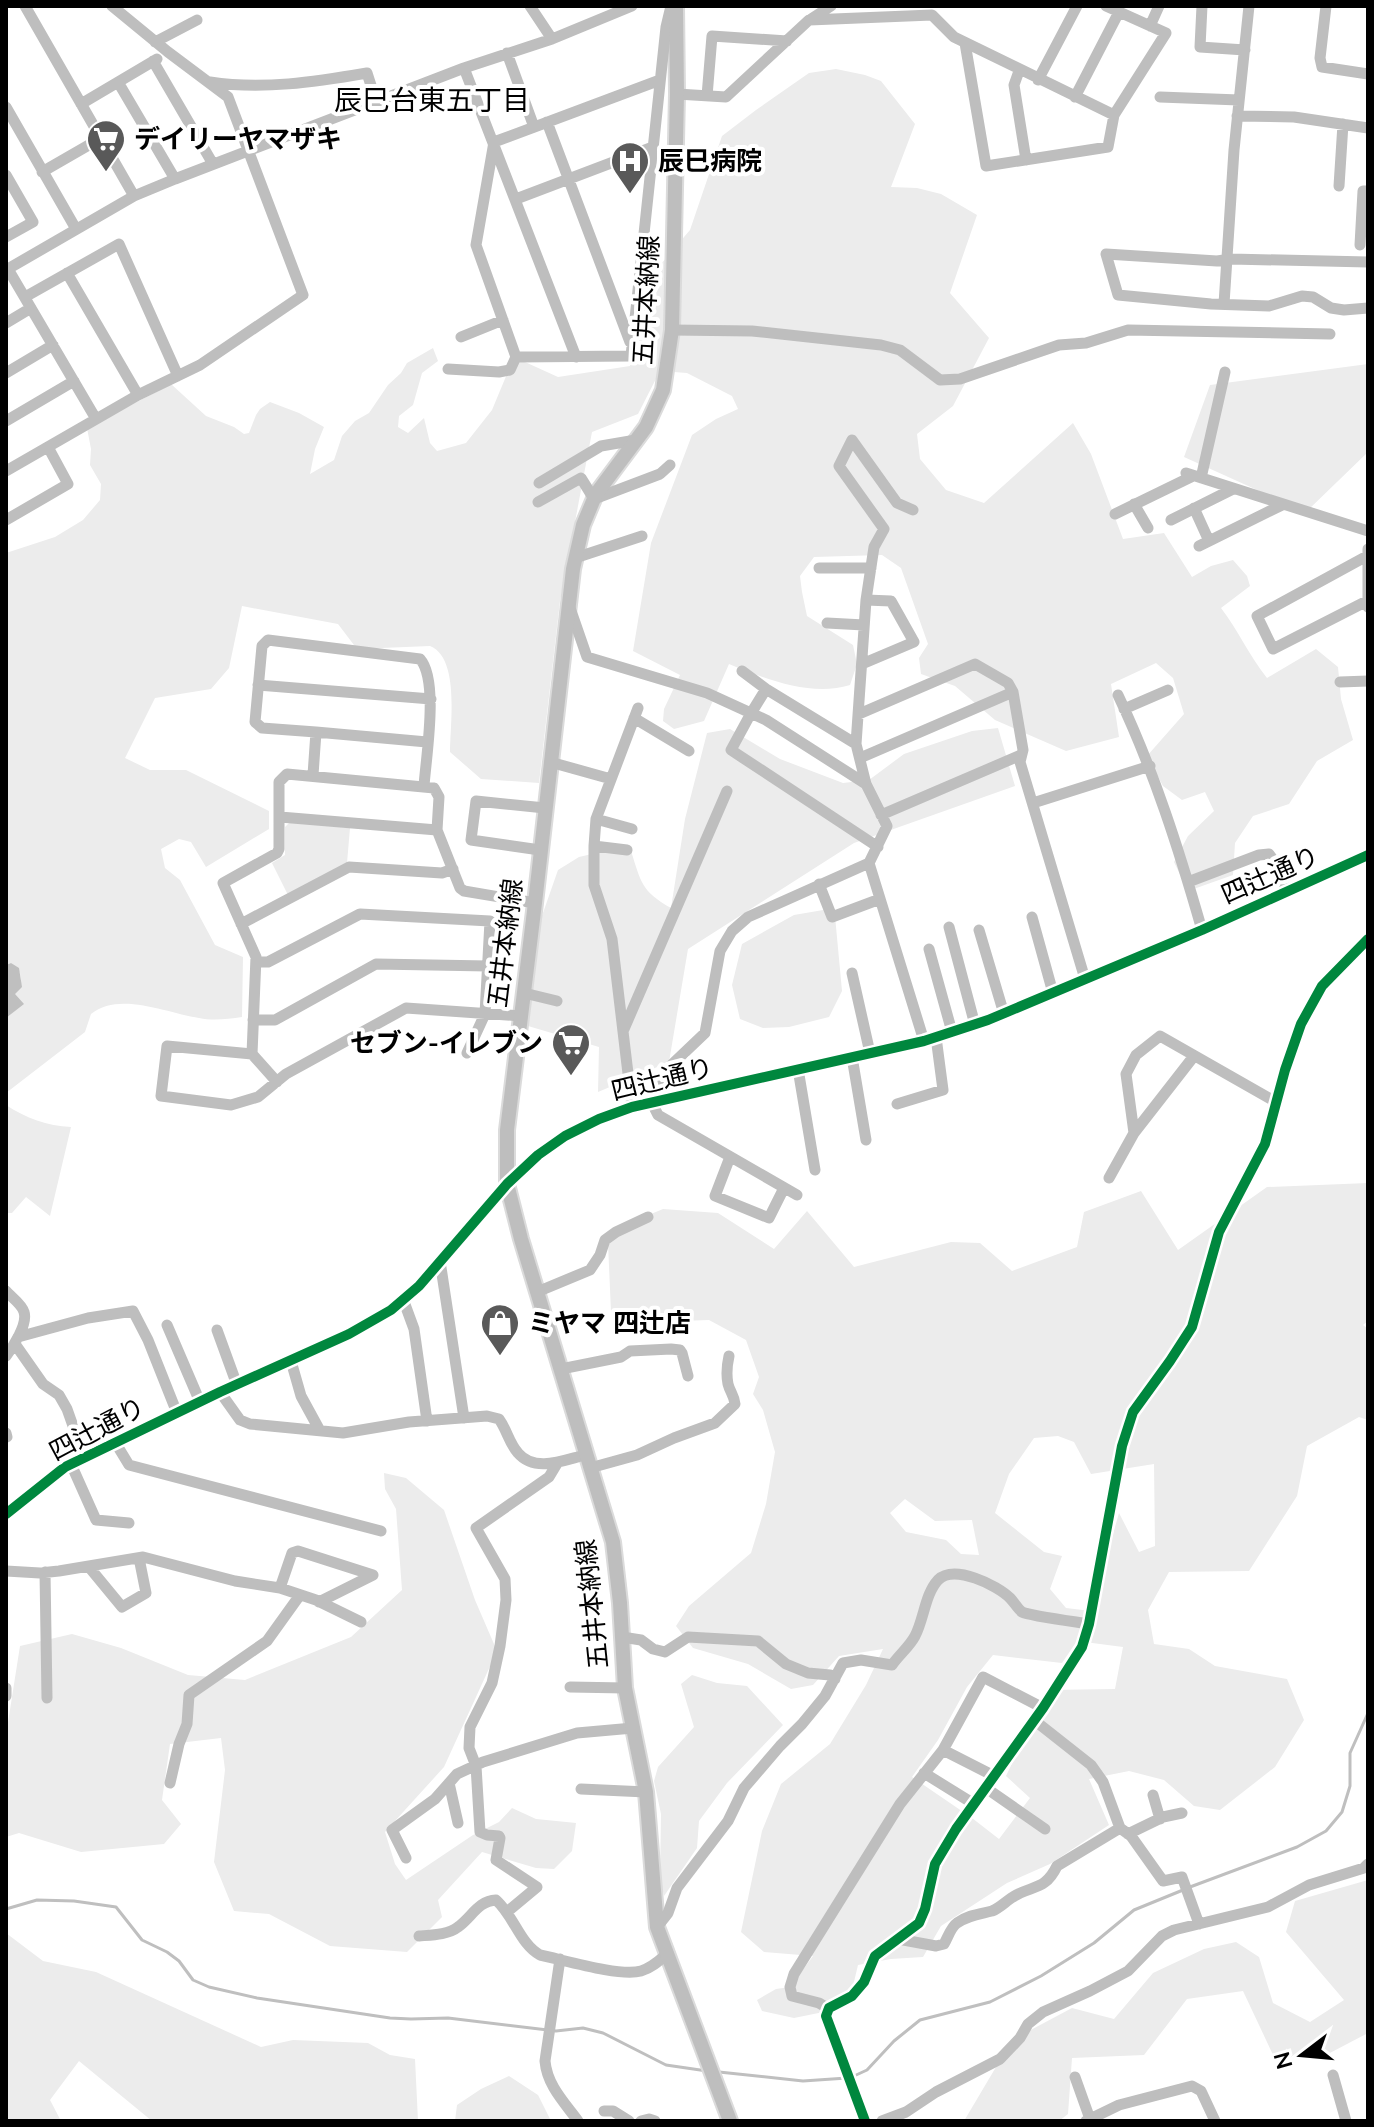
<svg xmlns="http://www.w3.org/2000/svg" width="1374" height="2127" viewBox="0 0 1374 2127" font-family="'Nunito Sans','Noto Sans JP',sans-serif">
<rect width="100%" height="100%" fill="#fff"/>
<path fill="#ececec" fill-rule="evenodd" d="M836 69 865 75 881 81 915 124 891 187 917 188 941 194 977 215 950 293 989 338 953 406 917 434 920 459 946 490 984 503 1073 423 1091 454 1123 539 1164 533 1192 577 1211 566 1233 560 1247 576 1250 586 1221 608C1238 630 1250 657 1267 678L1316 649 1338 667 1341 699 1353 740 1317 761 1289 804 1253 816 1235 843 1233 875 1188 891 1174 862 1188 836 1214 811 1205 792 1182 800 1163 786 1147 756 1184 714 1173 678 1156 663 1111 684 1119 737 1066 751 995 720 955 686 921 674 919 658 928 644 901 568 882 555 814 557 800 576 802 592 807 616 853 645 857 664 850 685C811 697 766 679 729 664L704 721 674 729 663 721 664 709 680 675 633 651 651 543 692 435 716 419 738 409 732 396 687 373 660 371 638 414 592 432 560 601 539 783 481 779 450 752C450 724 460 658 430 646L357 649 338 624 242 606 229 668 211 689 155 698 125 758 150 770H186L269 811V829L206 867 191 842 179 839 161 849 165 868 180 880 215 945 243 957 242 1017C228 1019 213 1021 199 1018 167 1013 119 991 91 1014L85 1032 6 1093V1018L23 1004 14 994 21 981 20 973 11 963 6 965V553L55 537 83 520 100 500 101 484 90 465 91 449 87 428 171 384 206 416 234 427 244 434 249 433 256 415 260 409 270 402 299 413 324 427 315 449 310 474 334 460 342 436 355 421 369 413 388 385 401 373 407 363 433 348 438 361 422 373 413 405 399 416 398 427 408 433 424 418 430 443 437 451 466 443 492 410 514 357 558 377 630 366 649 278 690 230 722 136 756 110 809 73Z
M1368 364V452L1306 512 1184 457 1210 385Z
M998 728 1015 786 854 843 688 949 669 1062 598 1092 599 1047 528 1026 537 930 558 870 579 857 613 849 631 851C641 882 641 891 671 908L685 819 707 733 730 729 780 759 843 783 869 780 904 754 972 731Z
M290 822 350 828 347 863 288 895 272 863 285 855V827Z
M829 909 835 916 842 991 829 1017 789 1027 763 1028 740 1019 732 985 742 944 794 915Z
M6 1105C26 1118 47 1126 71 1127L50 1216 26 1197 12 1213H6Z
M1368 1183V1321L1363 1325 1368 1329V1420L1359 1417 1307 1446 1297 1496 1249 1571 1169 1572 1148 1610 1154 1644 1189 1649 1215 1666 1287 1679 1304 1720 1275 1767 1220 1810 1194 1806 1164 1780 1129 1771 1089 1779 1109 1825 1050 1864 1007 1883 941 1926 923 1957 891 1959 858 1965 848 2007 794 2018 762 2011 757 2000 776 1989 790 1987 813 1956 764 1952 741 1932 762 1831 781 1784 830 1744 866 1685 883 1649 839 1656 813 1685 791 1689 748 1664 693 1648 676 1626 689 1606 751 1553 766 1504 775 1452 763 1410 753 1394 759 1377 746 1340 709 1320 653 1322 611 1312 608 1243 627 1224 663 1209 718 1213 774 1249 807 1211 854 1267 951 1242 980 1243 1012 1271 1077 1247 1084 1212 1141 1191 1178 1250 1267 1187ZM1058 1436 1074 1442 1091 1474 1154 1464 1155 1546 1139 1552 1119 1513 1091 1611 1066 1608 1050 1589 1062 1556 1044 1552 995 1513 1009 1474 1034 1438ZM905 1499 935 1521 972 1520 979 1555 961 1554 946 1540 906 1532 890 1513ZM1077 1641 1123 1647 1115 1689 1047 1690 1006 1776 1030 1798 999 1839 972 1818 912 1777 938 1740 967 1687 993 1655 1062 1663Z
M384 1473 406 1478 444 1510 475 1600 497 1651 444 1767 385 1832 395 1864 406 1880 473 1835 499 1822 512 1808 536 1819 576 1823 572 1851 554 1869 536 1868 482 1852 438 1900 442 1917 407 1952 330 1946 269 1914 234 1911 214 1862 225 1770 221 1738 170 1744 162 1800 181 1824 164 1844 81 1852 19 1833 6 1837V1735L20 1646 72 1634 121 1648 188 1675 245 1680 351 1637 402 1590 396 1509 385 1489Z
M692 1675 717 1683 747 1686 783 1725 727 1783 699 1821 697 1848 664 1896 660 1877 661 1814 654 1781 658 1767 694 1727 681 1684Z
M1368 1880V2033L1326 2055 1275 2059 1243 1991 1187 1999 1144 2055 1072 2058 1068 2114 1059 2121H964L1012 2040 1072 2008 1114 2019 1153 1973 1204 1949 1236 1942 1259 1957 1273 2003 1310 2022 1344 2000 1286 1932 1295 1901Z
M6 1933 43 1961 96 1972 261 2047 293 2040 368 2043 390 2055 415 2059 418 2121H152L79 2061 50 2100 61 2121H6Z
M509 2076 538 2095 551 2121H455L457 2105 481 2089Z"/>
<path fill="#bfbfbf" d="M11 963 19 968 22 987 15 994 24 1004 6 1018V965Z"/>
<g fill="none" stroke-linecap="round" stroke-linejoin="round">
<path stroke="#bfbfbf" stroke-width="3" d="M1190 1887 1297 1847 1326 1831 1342 1812 1350 1786V1753L1368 1713
M6 1909 37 1900 74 1901 116 1907 142 1940 167 1952 179 1961 193 1980 209 1987 257 1998 390 2018 411 2019 448 2018 556 2031 583 2028 603 2033 666 2065 707 2071
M719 2072 803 2081 847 2078
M854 2076 867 2070 894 2041 920 2020 990 2002 1041 1976 1094 1943 1134 1910 1183 1890"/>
<g stroke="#dbdbdb" stroke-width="18">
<path id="major" d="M676 6 677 94 672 330 663 390 646 427 596 494 583 525 573 569 535 903 507 1130V1184L521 1239 613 1542 620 1603 625 1688 646 1792 657 1927 730 2121"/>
</g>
<path stroke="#bebebe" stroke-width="11" d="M25 6 134 196
M530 6 552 39
M1202 6 1200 47 1245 50
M1326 6 1320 58 1322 67 1368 74
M811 19 831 6
M1150 26 1159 6
M155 42 197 20
M965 43 986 166 1108 147 1114 115 1166 33 1106 6
M507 53 534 127
M153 61 213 164
M464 68 576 357
M1019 71 1014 85 1026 160
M660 80 494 142 476 245 516 357 631 356 666 27 671 6
M1038 80 1077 6
M118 82 175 179
M210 82C262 90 315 82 367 73L376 101
M677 94 726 97 809 20 932 15 954 37 1114 115
M707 96 712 36 787 41
M1075 97 1119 12
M1160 97 1239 100
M81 104 157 59
M6 107 76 229
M1237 116 1294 117 1368 128
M547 122 630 342
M42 172 101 138
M6 175 33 222 6 237
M1339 186 1343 124
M516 199 653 147
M1360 245 1363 191H1368
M1368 262 1231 259 1217 261 1106 254 1118 295 1211 304 1269 306 1302 296 1313 297 1331 308 1344 310 1368 308
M8 269 96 419
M6 270 134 196 175 179 464 68 552 39 632 6
M67 273 138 395
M25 297 119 244 178 376
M1224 304 1234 150 1249 6
M6 323 31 308
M672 330 752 331 881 345 900 350 940 380 960 379 1059 345 1086 343 1128 330 1330 334
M461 337 503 320
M448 369 499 372 510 370 516 357
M6 373 53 345
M6 421 74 381
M6 471 138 395 200 365 303 295 228 97 168 52 112 6
M1186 473 1368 531
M1201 478 1225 372
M539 483 601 446 636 440
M538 502 581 478 594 499 660 474 670 465
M1134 504 1148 528
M1194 508 1209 541
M1115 514 1193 476
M6 520 68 484 48 447
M1171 520 1233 489
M1199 546 1282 505
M575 558 642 536
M819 568H871
M1367 601 1273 649 1257 616 1367 556
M569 605 587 657 707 693 766 720 866 784
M1368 607V549
M827 623 864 625
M862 664 914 642 891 601 866 600
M742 671 766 689 856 744
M1340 682 1368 681
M258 685 431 699
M766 689 750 715 731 750 878 847
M1118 695C1154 771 1179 850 1202 930
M1124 709 1168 690
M859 714 975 664 1008 683 1013 692 1023 750 1020 762 1085 979
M634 718 689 751
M316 732 427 742
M860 758 1013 692
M550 762 611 779
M313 775 316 732 262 728 255 722 262 646 268 640 420 659C439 680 426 757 424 786
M1033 803 1150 766
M881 815 1021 755
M280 817 437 830
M596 819 632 829
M594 846 627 850
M540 850 471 840 476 801 545 808
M869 863 924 1041
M1188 882 1259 855 1269 854 1277 865 1286 892
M819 884 832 917 880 899
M1032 917 1053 993
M241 924 349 867 442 873 453 869
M949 927 975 1025
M979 930 1004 1014
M929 949 952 1032
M256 962H268L360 914 490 921 485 1014 467 1053
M852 973 870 1053
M524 993 557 1001
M253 1020H275L376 964 488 966
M624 1029 727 791
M252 1054 256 957 223 883 277 853 279 849V782L287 774 434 788 439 797 437 830 460 888 464 891 535 903
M852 1057 866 1140
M798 1069 815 1170
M277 1082 252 1054 167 1046 161 1096 231 1105 258 1097 286 1074 406 1008 521 1016
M897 1104 943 1090 936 1037
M632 1107 612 939 594 885V846L596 819 638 708
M1134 1133 1194 1056
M730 1157 715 1196 769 1218 784 1188
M1109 1178 1134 1133 1126 1074 1136 1055 1160 1036 1276 1102
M797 1195 658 1115 652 1103 663 1073 705 1033 720 951 732 931 748 917 869 863 887 826 866 784 856 744 866 600 874 547 884 529 839 466 852 440 897 503 913 510
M440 1261 464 1418
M6 1291C11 1297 22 1304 24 1312 28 1324 13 1347 6 1356
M537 1292 590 1270 600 1255 605 1240 616 1232 648 1217
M403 1299 414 1329 427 1421
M167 1325 200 1402
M217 1330 237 1385
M18 1337 88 1318 133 1311 148 1340 177 1413
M15 1344 43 1384 59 1395 67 1409 84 1457
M291 1361 301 1396 319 1429
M561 1369 621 1357 630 1351 671 1349 680 1350 682 1353 688 1376
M220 1392 240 1420 250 1424 343 1433 409 1422 487 1416 499 1419C507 1430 509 1443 518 1453 535 1473 564 1460 585 1455
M6 1433 7 1437
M115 1442 129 1465 381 1531
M71 1464 96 1520 129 1523
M590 1468 637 1455 674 1438 715 1423 735 1404C734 1395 730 1392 728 1384 726 1374 727 1365 729 1356
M6 1514 65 1467 220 1392 349 1334 391 1310 419 1286 507 1184 538 1155 565 1136 599 1119 632 1107 924 1041 988 1020 1202 930 1368 855
M89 1567 122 1607 146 1593 139 1558
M6 1571 40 1573 59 1571 143 1557 235 1581 280 1588 316 1600 361 1622
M45 1572 47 1698
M280 1588 292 1553 298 1551 373 1575 319 1602
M622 1637 641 1640 653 1649 665 1652 688 1637 758 1641 786 1664 808 1673 830 1675 835 1679
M570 1687 625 1688
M6 1688V1696
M1034 1720 1091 1765 1103 1782 1120 1828 1131 1836 1163 1881 1182 1877 1199 1924
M943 1750 994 1776
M924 1773 974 1804
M170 1783 179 1744 187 1724 189 1695 267 1641 300 1595
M449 1783 458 1823
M986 1788 1045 1829
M581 1789 646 1792
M1153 1795 1160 1819
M1128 1834 1163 1817 1182 1813
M406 1858 392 1830 435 1799 457 1774 483 1762 577 1733 633 1728
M507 1912 537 1887 496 1860 500 1838 499 1836 487 1835 480 1832 476 1766 469 1748 470 1727 492 1683 500 1646 506 1600 505 1579 476 1528 549 1477 558 1462
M657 1927 668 1913 677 1888 728 1821 744 1788 780 1746 802 1724 825 1696 843 1663 861 1660 892 1665C899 1655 910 1646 915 1636 924 1619 925 1594 938 1580 954 1564 997 1585 1010 1598 1014 1602 1018 1609 1022 1612 1030 1616 1077 1622 1089 1624
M419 1936C431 1935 448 1935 458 1927 472 1917 478 1901 496 1900 514 1916 520 1944 540 1955 564 1960 620 1977 641 1971 652 1968 660 1960 668 1953
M898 1939 936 1946 944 1944C948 1937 951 1927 957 1923 968 1915 980 1914 992 1911 1000 1908 1006 1901 1013 1897 1032 1885 1045 1891 1057 1866L1120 1828
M560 1959 545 2061C547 2085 564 2102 578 2121
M829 2009 819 2003 792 1996 790 1987 794 1974 900 1804 943 1750 983 1677 1043 1708
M1333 2075 1346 2121
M1075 2077 1090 2119
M604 2111H613L629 2121
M641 2121 649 2119 655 2121
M865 2121 826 2016 829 2008 852 1996 864 1982 875 1956 919 1923 925 1909 935 1864 956 1829 1043 1708 1082 1647 1089 1624 1122 1446 1133 1412 1170 1361 1192 1327 1219 1232 1265 1144 1285 1070 1301 1024 1322 986 1368 939
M882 2121 906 2112 936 2092 1000 2059 1020 2038 1028 2024 1043 2012 1090 1991 1128 1971 1162 1936 1174 1930 1268 1907 1309 1885 1364 1868 1368 1864
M1086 2121 1119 2105 1192 2086 1201 2091 1215 2121"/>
<use href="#major" stroke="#bebebe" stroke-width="14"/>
<g stroke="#fff" stroke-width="15">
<path id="cycleway" d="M6 1514 65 1467 220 1392 349 1334 391 1310 419 1286 507 1184 538 1155 565 1136 599 1119 632 1107 924 1041 988 1020 1202 930 1368 855
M865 2121 826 2016 829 2008 852 1996 864 1982 875 1956 919 1923 925 1909 935 1864 956 1829 1043 1708 1082 1647 1089 1624 1122 1446 1133 1412 1170 1361 1192 1327 1219 1232 1265 1144 1285 1070 1301 1024 1322 986 1368 939"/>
</g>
<use href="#cycleway" stroke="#00873e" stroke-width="10"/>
</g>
<defs>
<g id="supermarket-pin" transform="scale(2)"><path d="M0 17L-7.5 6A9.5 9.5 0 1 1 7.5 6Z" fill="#595959" stroke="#fff"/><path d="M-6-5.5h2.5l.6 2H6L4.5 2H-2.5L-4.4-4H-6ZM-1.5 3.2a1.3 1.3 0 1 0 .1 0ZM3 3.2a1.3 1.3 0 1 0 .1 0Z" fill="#fff"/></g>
<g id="hospital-pin" transform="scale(2)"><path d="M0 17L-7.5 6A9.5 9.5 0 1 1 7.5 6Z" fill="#595959" stroke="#fff"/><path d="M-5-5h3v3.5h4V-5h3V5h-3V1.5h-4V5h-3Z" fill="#fff"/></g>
<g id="shop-pin" transform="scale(2)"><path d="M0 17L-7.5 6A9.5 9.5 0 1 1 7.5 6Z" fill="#595959" stroke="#fff"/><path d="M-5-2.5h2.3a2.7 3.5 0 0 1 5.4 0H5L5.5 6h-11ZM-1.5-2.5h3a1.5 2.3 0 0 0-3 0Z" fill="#fff"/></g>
</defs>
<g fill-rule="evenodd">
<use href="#supermarket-pin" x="106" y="139"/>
<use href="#hospital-pin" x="630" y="161"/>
<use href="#supermarket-pin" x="571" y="1043"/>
<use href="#shop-pin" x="500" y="1323"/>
</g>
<g text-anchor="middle" stroke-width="8" stroke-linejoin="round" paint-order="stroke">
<g font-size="26" font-weight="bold" fill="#000" stroke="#fff" text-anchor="start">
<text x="134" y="148">デイリーヤマザキ</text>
<text x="658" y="170">辰巳病院</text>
<text x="543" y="1052" text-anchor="end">セブン-イレブン</text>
<text x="528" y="1332">ミヤマ 四辻店</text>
</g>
<g font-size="26" fill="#000" stroke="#fff">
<text transform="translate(646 300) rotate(-87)" y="9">五井本納線</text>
<text transform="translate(1270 875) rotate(-24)" y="9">四辻通り</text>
<text transform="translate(505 943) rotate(-83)" y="9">五井本納線</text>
<text transform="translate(662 1079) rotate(-14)" y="9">四辻通り</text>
<text transform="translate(97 1429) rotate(-28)" y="9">四辻通り</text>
<text transform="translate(592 1604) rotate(-96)" y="9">五井本納線</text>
</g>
<g font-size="28" fill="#000" stroke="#fff">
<text x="432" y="110">辰巳台東五丁目</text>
</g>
</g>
<rect width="1374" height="2127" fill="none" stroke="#000000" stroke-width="16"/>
<g transform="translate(1302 2055) rotate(254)" stroke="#ffffff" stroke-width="6" paint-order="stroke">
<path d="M0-6L14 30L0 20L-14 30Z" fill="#000000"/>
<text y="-12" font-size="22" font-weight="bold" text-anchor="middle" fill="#000000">N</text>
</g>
</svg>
